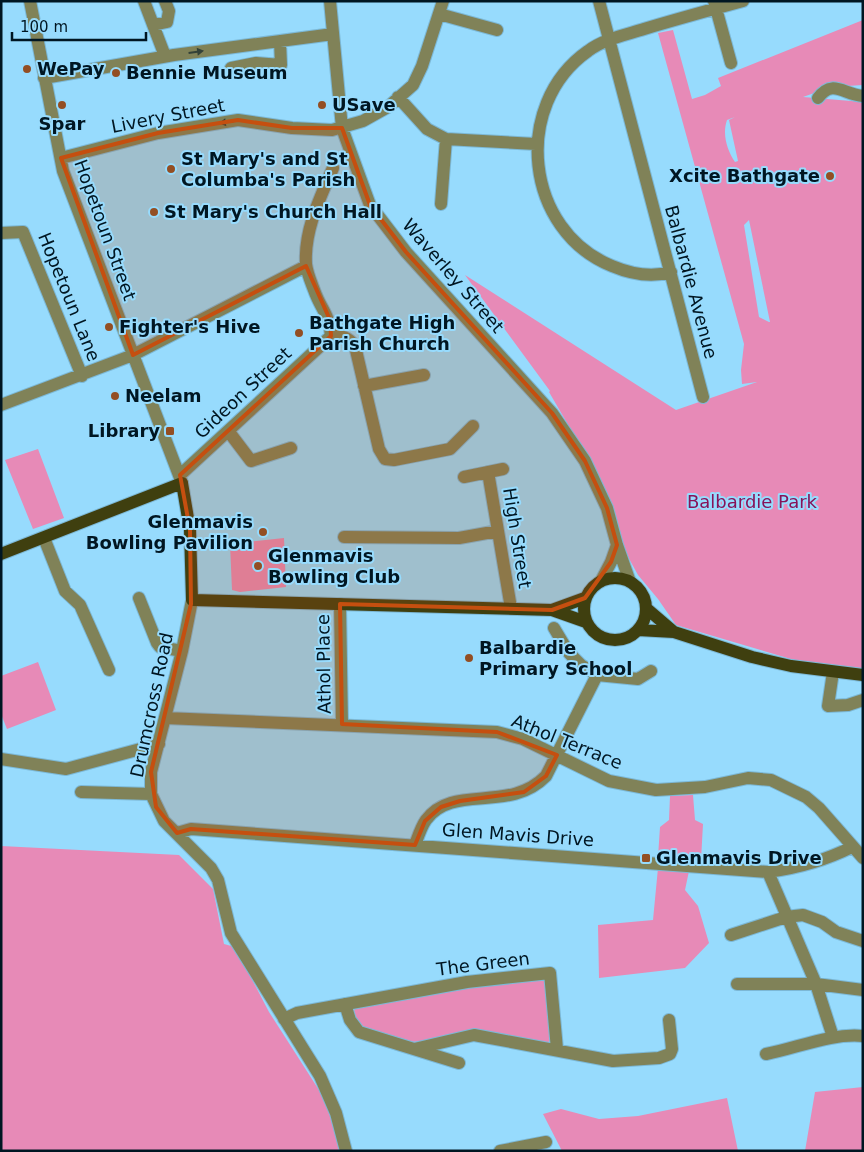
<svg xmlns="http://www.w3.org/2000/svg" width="864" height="1152" viewBox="0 0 864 1152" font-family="'DejaVu Sans',sans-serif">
<rect width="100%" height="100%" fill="#97dbfd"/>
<path fill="#e78ab7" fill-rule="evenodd" d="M863 20V85L831 87 803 97 863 102V668L827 667 791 659 676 625 658 599 638 575 627 555 617 524 588 459 549 392 550 391 465 275 676 410 757 382 742 384 741 370 744 344 658 33 673 30 692 99 705 95 721 86 718 78ZM735 117 729 120 738 161 735 162C727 150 722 134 727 120ZM749 220 770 322H769L759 317 744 225Z
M38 449 64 518 33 529 5 460Z
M284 538 286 587 240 592 232 590 230 544Z
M38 662 56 710 7 729 1 714V676Z
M693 795 695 820 703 824 701 860 658 857 660 827 669 820 670 796Z
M1 846 179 855 213 889 224 944 235 947 269 1012 326 1101 340 1151H1Z
M658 868 689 871 685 890 698 906 709 943 685 968 599 978 598 925 653 920Z
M543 978 546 981 552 1039 547 1043 475 1030 427 1041 408 1042 364 1028 357 1021 354 1011 356 1006 383 999Z
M863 1087V1151H805L815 1092Z
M727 1098 738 1151H562L543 1114 561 1109 599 1119 638 1116Z"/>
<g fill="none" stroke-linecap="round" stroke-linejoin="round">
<g stroke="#7cb8d6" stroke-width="14">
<path id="minor" d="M30 1 63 171 182 483
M144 1 165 56
M330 1 342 128 370 205 406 252 552 413 585 461 607 508 617 545 629 579
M599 1 703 397
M714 1 731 63
M439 14 497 30
M153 25 167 22 169 11 165 1
M231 68 256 63 281 65 280 41
M44 78 174 55 333 34
M398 97 427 129 446 139 536 144
M818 98C833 78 844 95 863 96
M61 158 158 133 238 120 292 128 332 130 363 121 388 107 413 85 422 66 443 1
M441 204 446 139
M1 233 23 232 82 376
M671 272C650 278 631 274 612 266 525 231 511 105 588 51 604 39 625 35 644 29 677 19 710 10 743 1
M331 336C342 335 348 337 355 346L379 449 385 459 394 460 450 449 473 426
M331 336C329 313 321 310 314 290 311 282 307 273 306 264 304 230 320 198 333 168
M364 386 424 375
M1 405 133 355 306 266
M229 432 251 461 291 448
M488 472 511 608
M180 475 331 336
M464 477 503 469
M344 537 459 538 498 531
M44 538 65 591 80 605 109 670
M601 581 611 562 617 545
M139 598 157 643 160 647 182 651
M192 600 182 651 151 772V794L164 821 211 868 218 880 231 933 320 1076 336 1113 346 1151
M340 604 342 724
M554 628 569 653 581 665 597 675 638 679 651 671
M833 672 828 706 848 705 863 700
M165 718 497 732 523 739 609 781 656 790 705 787 748 778 771 780 806 797 819 808 863 858
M1 759 66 769 159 744
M81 792 151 794
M177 833 191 829 768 872C799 868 824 861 852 847
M415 845C418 837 421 827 426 820 453 783 509 814 546 776L597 675
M768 872 816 984 833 1037
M731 935 786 917 803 915 822 922 836 932 863 941
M737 984H816L863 990
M345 1004 350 1020 359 1032 459 1063
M284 1019 297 1013 467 982 550 973 557 1049
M414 1049 474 1035 613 1061 659 1058 670 1054 672 1049 669 1020
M766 1054C798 1048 830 1033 863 1036
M500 1151 546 1142"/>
</g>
<g stroke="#7cb8d6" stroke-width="14">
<path id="major" d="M1 554 182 483 190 530 192 600 552 610 586 622
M584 609a31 31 0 1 1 62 0a31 31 0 1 1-62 0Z
M646 608 674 632
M552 610 585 598
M638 630 674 632 752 657 791 666 863 675"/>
</g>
<use href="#minor" stroke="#808258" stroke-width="12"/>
<use href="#major" stroke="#3f3f0f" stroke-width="12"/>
</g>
<defs><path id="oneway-solid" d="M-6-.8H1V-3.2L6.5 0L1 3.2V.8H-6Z" transform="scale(1.25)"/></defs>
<g fill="#334138">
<use href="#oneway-solid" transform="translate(196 52) rotate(-8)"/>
<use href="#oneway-solid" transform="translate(227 122) rotate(172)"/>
</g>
<path fill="#c54f0f" fill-opacity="0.2" stroke="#c54f0f" stroke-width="4" stroke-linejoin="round" d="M238 120 292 128H342L370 205 406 252 552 413 585 461 607 508 617 545 611 562 585 598 552 610 340 604 342 724 497 732 557 755 546 776 524 792 460 801 441 807 425 821 415 845 191 829 177 833 156 807 151 772 191 604 190 530 180 475 331 336 330 320 306 266 133 355 61 158 158 133Z"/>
<g fill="#934e23" stroke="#97dbfd" stroke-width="2">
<circle cx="27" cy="69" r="5"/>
<circle cx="116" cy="73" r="5"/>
<circle cx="62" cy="105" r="5"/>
<circle cx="322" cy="105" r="5"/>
<circle cx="171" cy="169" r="5"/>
<circle cx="830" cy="176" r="5"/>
<circle cx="154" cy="212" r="5"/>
<circle cx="109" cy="327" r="5"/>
<circle cx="299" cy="333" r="5"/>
<circle cx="115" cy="396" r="5"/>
<rect x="165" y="426" width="10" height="10" rx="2.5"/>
<circle cx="263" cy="532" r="5"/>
<circle cx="258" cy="566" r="5"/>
<circle cx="469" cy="658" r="5"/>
<rect x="641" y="853" width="10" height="10" rx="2.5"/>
</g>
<g text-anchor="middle" stroke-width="4" stroke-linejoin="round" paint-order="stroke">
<g font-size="18" font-weight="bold" fill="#001622" stroke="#97dbfd" text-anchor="start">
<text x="37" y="75">WePay</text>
<text x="126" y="79">Bennie Museum</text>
<text x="332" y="111">USave</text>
<text x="62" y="130" text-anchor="middle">Spar</text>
<text x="181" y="165">St Mary's and St<tspan x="181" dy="21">Columba's Parish</tspan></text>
<text x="820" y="182" text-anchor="end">Xcite Bathgate</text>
<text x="164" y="218">St Mary's Church Hall</text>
<text x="309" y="329">Bathgate High<tspan x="309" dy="21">Parish Church</tspan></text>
<text x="119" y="333">Fighter's Hive</text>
<text x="125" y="402">Neelam</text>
<text x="160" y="437" text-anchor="end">Library</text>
<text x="253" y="528" text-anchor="end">Glenmavis<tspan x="253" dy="21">Bowling Pavilion</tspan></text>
<text x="268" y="562">Glenmavis<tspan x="268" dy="21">Bowling Club</tspan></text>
<text x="479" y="654">Balbardie<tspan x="479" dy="21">Primary School</tspan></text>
<text x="656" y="864">Glenmavis Drive</text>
</g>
<g font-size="18" fill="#001622" stroke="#97dbfd">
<text transform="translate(168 116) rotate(-11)" y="6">Livery Street</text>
<text transform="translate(105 230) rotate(70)" y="6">Hopetoun Street</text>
<text transform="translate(453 276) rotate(49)" y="6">Waverley Street</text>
<text transform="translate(691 282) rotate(75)" y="6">Balbardie Avenue</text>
<text transform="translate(69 297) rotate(68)" y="6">Hopetoun Lane</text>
<text transform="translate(243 393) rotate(-43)" y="6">Gideon Street</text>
<text transform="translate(517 538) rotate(81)" y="6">High Street</text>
<text transform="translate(324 664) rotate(-91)" y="6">Athol Place</text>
<text transform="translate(152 705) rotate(-78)" y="6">Drumcross Road</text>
<text transform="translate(567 742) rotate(22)" y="6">Athol Terrace</text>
<text transform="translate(518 835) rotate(4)" y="6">Glen Mavis Drive</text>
<text transform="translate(483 964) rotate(-7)" y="6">The Green</text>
</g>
<g font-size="18" fill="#871359" stroke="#97dbfd">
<text x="752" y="508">Balbardie Park</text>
</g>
</g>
<rect width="864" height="1152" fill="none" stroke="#001622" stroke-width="5"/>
<path d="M12 32v8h134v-8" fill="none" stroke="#001622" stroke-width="2.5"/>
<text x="20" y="32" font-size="15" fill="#001622" stroke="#97dbfd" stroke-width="4" paint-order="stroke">100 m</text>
</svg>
